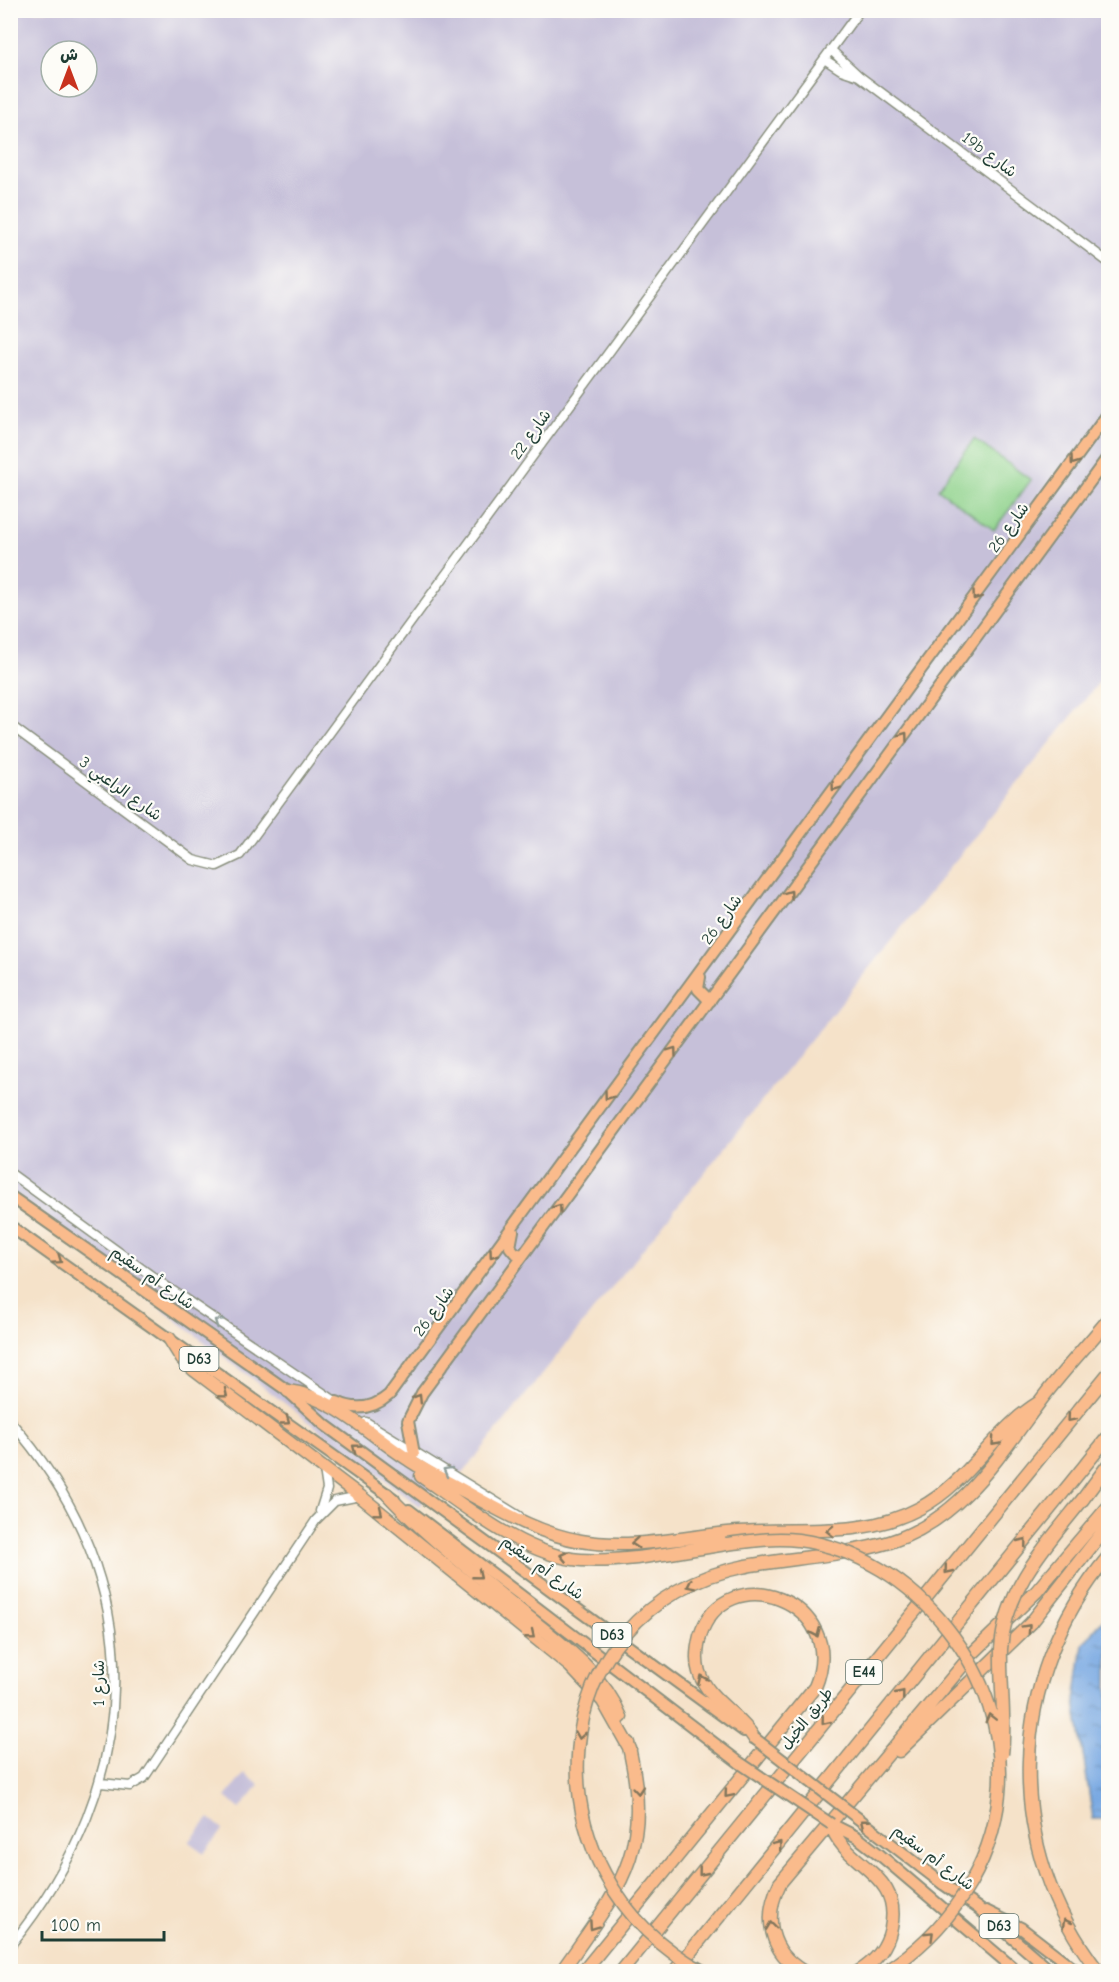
<svg xmlns="http://www.w3.org/2000/svg" width="1119" height="1982" viewBox="0 0 1119 1982" font-family="'Comic Neue','Playpen Sans Arabic',sans-serif">
<defs>
<pattern id="water-ripples" width="26" height="14" patternUnits="userSpaceOnUse" patternTransform="scale(1.5)"><rect width="26" height="14" fill="#78a8e2"/><path d="M2 4q2-2 4 0t4 0M15 11q2-2 4 0t4 0" fill="none" stroke="#628ab8"/></pattern>
</defs>
<rect width="100%" height="100%" fill="#fdfcf7"/>
<filter id="ink" filterUnits="userSpaceOnUse"><feTurbulence type="fractalNoise" baseFrequency=".0167" numOctaves="2"/><feDisplacementMap in="SourceGraphic" scale="12" xChannelSelector="R" yChannelSelector="G"/><feConvolveMatrix kernelMatrix="1 2 1 2 8 2 1 2 1" color-interpolation-filters="sRGB"/></filter>
<filter id="wash" filterUnits="userSpaceOnUse"><feTurbulence type="fractalNoise" baseFrequency=".008" numOctaves="4" result="noise"/><feDisplacementMap in="SourceGraphic" scale="24" xChannelSelector="R" yChannelSelector="G"/><feGaussianBlur stdDeviation="1.35" result="paint"/><feColorMatrix in="noise" values="0 0 0 0 0 0 0 0 0 0 0 0 0 0 0 0 0 1.4 0 .05"/><feComposite in="paint" operator="in"/></filter>
<g filter="url(#wash)">
<rect width="100%" height="100%" fill="#f5e2c9"/>
<path fill="#c6c0d9" fill-rule="evenodd" d="M10 11H1108V671L445 1495 434 1487 419 1506 11 1194ZM51 51H87V87H51Z
M245 1773 259 1785 240 1809 225 1797Z
M209 1818 223 1829 204 1853 189 1842Z"/>
<path fill="#8ed28b" stroke="#568860" stroke-width="1.5" d="M974 439 1031 480 994 530 938 489Z"/>
<path fill="url(#water-ripples)" stroke="#4c728b" stroke-width="1.5" d="M1108 1613V1819H1093L1075 1701 1083 1644Z"/>
</g>
<g filter="url(#ink)">
<g fill="none" stroke-linecap="round" stroke-linejoin="round">
<g stroke="#8a907e" stroke-width="11">
<path id="minor" d="M831 50 859 76 1108 262
M824 59 841 70 859 76
M10 725 193 860 217 866 240 855 860 10
M10 1173 160 1282 341 1405
M10 1421C154 1584 144 1782 10 1946
M366 1422 519 1516
M320 1511 327 1489 324 1469
M101 1783 130 1786 144 1778 316 1520 335 1501 360 1496"/>
</g>
<g stroke="#8a907e" stroke-width="14">
<path id="major" d="M700 977 698 989 710 1001
M10 1196 288 1391 325 1425 744 1731
M10 1226 394 1499
M513 1231 510 1247 515 1253 523 1255
M337 1402C356 1411 373 1409 389 1395L1108 414
M414 1454 408 1421 422 1393 1108 457
M409 1510 740 1763
M831 1824 857 1837 880 1855 1018 1972
M943 1884 978 1908 1052 1972
M986 1911 1021 1928 1078 1972"/>
</g>
<g stroke="#8a907e" stroke-width="15">
<path id="highway" d="M169 1338 182 1359 194 1370 360 1496 570 1666 603 1701 630 1749
M288 1391C333 1396 372 1437 409 1460 427 1472 446 1481 464 1491 501 1511 539 1534 581 1541 633 1550 687 1536 739 1532 801 1527 863 1539 920 1508 969 1482 993 1431 1038 1403
M421 1476C465 1506 525 1556 581 1560 628 1563 679 1551 726 1544
M387 1494C428 1538 476 1574 522 1612 559 1642 602 1671 621 1717
M1083 1499 1108 1465
M746 1566C791 1558 848 1555 890 1542 959 1520 997 1459 1038 1404 1059 1375 1085 1348 1108 1320
M899 1751 1031 1623 1108 1525
M831 1824C843 1867 903 1871 891 1928 887 1947 875 1962 858 1972
M561 1972C621 1886 654 1852 628 1743
M583 1972 815 1687C851 1601 725 1556 700 1636 697 1648 695 1660 699 1672 708 1701 739 1713 754 1738
M621 1972 1108 1374
M674 1972 1108 1437
M804 1972C769 1952 763 1917 780 1883L973 1653 1036 1592 1108 1507
M1099 1972C1001 1846 1007 1678 1108 1557"/>
</g>
<use href="#minor" stroke="#fff" stroke-width="8"/>
<use href="#major" stroke="#fabb8c" stroke-width="10"/>
<use href="#highway" stroke="#fabb8c" stroke-width="12"/>
<g stroke="#8a907e" stroke-width="14" stroke-linecap="butt">
<path id="major-bridge" d="M754 1738 943 1884
M740 1763 831 1824"/>
</g>
<g stroke="#8a907e" stroke-width="15" stroke-linecap="butt">
<path id="highway-bridge" d="M726 1544C750 1541 774 1537 798 1540 916 1555 1011 1676 999 1794 992 1868 947 1932 885 1972
M1002 1754C1006 1719 1000 1684 1001 1649 1005 1588 1047 1544 1083 1499
M704 1972C524 1877 535 1608 746 1566"/>
</g>
<use href="#major-bridge" stroke="#fabb8c" stroke-width="10"/>
<use href="#highway-bridge" stroke="#fabb8c" stroke-width="12"/>
</g>
<defs><path id="oneway-chevron" d="M-2-3.5L2.5 0L-2 3.5" fill="none" stroke-width="1.6" stroke-linecap="round" stroke-linejoin="round" transform="scale(1.5)"/></defs>
<g stroke="#82765c">
<use href="#oneway-chevron" transform="translate(1074 461) rotate(126)"/>
<use href="#oneway-chevron" transform="translate(976 596) rotate(126)"/>
<use href="#oneway-chevron" transform="translate(904 736) rotate(-54)"/>
<use href="#oneway-chevron" transform="translate(835 787) rotate(126)"/>
<use href="#oneway-chevron" transform="translate(789 894) rotate(-54)"/>
<use href="#oneway-chevron" transform="translate(673 1051) rotate(-54)"/>
<use href="#oneway-chevron" transform="translate(608 1096) rotate(126)"/>
<use href="#oneway-chevron" transform="translate(558 1208) rotate(-54)"/>
<use href="#oneway-chevron" transform="translate(493 1254) rotate(126)"/>
<use href="#oneway-chevron" transform="translate(58 1260) rotate(35)"/>
<use href="#oneway-chevron" transform="translate(224 1394) rotate(39)"/>
<use href="#oneway-chevron" transform="translate(418 1398) rotate(-58)"/>
<use href="#oneway-chevron" transform="translate(1071 1418) rotate(130)"/>
<use href="#oneway-chevron" transform="translate(286 1421) rotate(36)"/>
<use href="#oneway-chevron" transform="translate(995 1442) rotate(133)"/>
<use href="#oneway-chevron" transform="translate(356 1448) rotate(-143)"/>
<use href="#oneway-chevron" transform="translate(379 1512) rotate(39)"/>
<use href="#oneway-chevron" transform="translate(830 1531) rotate(-179)"/>
<use href="#oneway-chevron" transform="translate(1023 1542) rotate(-51)"/>
<use href="#oneway-chevron" transform="translate(635 1543) rotate(176)"/>
<use href="#oneway-chevron" transform="translate(564 1556) rotate(-167)"/>
<use href="#oneway-chevron" transform="translate(948 1570) rotate(129)"/>
<use href="#oneway-chevron" transform="translate(478 1575) rotate(39)"/>
<use href="#oneway-chevron" transform="translate(691 1585) rotate(154)"/>
<use href="#oneway-chevron" transform="translate(1027 1628) rotate(-47)"/>
<use href="#oneway-chevron" transform="translate(816 1633) rotate(66)"/>
<use href="#oneway-chevron" transform="translate(531 1635) rotate(39)"/>
<use href="#oneway-chevron" transform="translate(702 1679) rotate(-114)"/>
<use href="#oneway-chevron" transform="translate(901 1694) rotate(-51)"/>
<use href="#oneway-chevron" transform="translate(990 1718) rotate(-104)"/>
<use href="#oneway-chevron" transform="translate(825 1721) rotate(129)"/>
<use href="#oneway-chevron" transform="translate(580 1735) rotate(99)"/>
<use href="#oneway-chevron" transform="translate(638 1790) rotate(85)"/>
<use href="#oneway-chevron" transform="translate(728 1794) rotate(130)"/>
<use href="#oneway-chevron" transform="translate(864 1823) rotate(-142)"/>
<use href="#oneway-chevron" transform="translate(778 1845) rotate(-51)"/>
<use href="#oneway-chevron" transform="translate(702 1872) rotate(129)"/>
<use href="#oneway-chevron" transform="translate(1066 1923) rotate(-119)"/>
<use href="#oneway-chevron" transform="translate(593 1926) rotate(125)"/>
<use href="#oneway-chevron" transform="translate(771 1926) rotate(-97)"/>
<use href="#oneway-chevron" transform="translate(930 1935) rotate(-44)"/>
</g>
<g stroke="#8f9e9a">
<use href="#oneway-chevron" transform="translate(218 1322) rotate(-145)"/>
<use href="#oneway-chevron" transform="translate(447 1471) rotate(-151)"/>
</g>
</g>
<g text-anchor="middle" stroke-width="4.5" stroke-linejoin="round" paint-order="stroke">
<g fill="#fdfcf7" stroke="#62766e" stroke-width="1.5">
<rect x="179.5" y="1347" width="39" height="24" rx="4.5"/>
<rect x="592.5" y="1623" width="39" height="24" rx="4.5"/>
<rect x="846" y="1660" width="36" height="24" rx="4.5"/>
<rect x="979.5" y="1914" width="39" height="24" rx="4.5"/>
</g>
<g font-size="15" font-weight="bold" fill="#1f3d34">
<text x="199" y="1364">D63</text>
<text x="612" y="1640">D63</text>
<text x="864" y="1677">E44</text>
<text x="999" y="1931">D63</text>
</g>
<g font-size="16" fill="#1f3d34" stroke="#fdfcf7">
<text transform="translate(990 154) rotate(37)" y="6">19b شارع</text>
<text transform="translate(530 434) rotate(-54)" y="6">شارع 22</text>
<text transform="translate(1008 527) rotate(-54)" y="6">شارع 26</text>
<text transform="translate(121 788) rotate(36)" y="6">شارع الراعبي 3</text>
<text transform="translate(721 919) rotate(-54)" y="6">شارع 26</text>
<text transform="translate(153 1277) rotate(35)" y="6">شارع أم سقيم</text>
<text transform="translate(433 1311) rotate(-54)" y="6">شارع 26</text>
<text transform="translate(543 1567) rotate(36)" y="6">شارع أم سقيم</text>
<text transform="translate(98 1683) rotate(-90)" y="6">شارع 1</text>
<text transform="translate(806 1718) rotate(-51)" y="6">طريق الخيل</text>
<text transform="translate(934 1857) rotate(37)" y="6">شارع أم سقيم</text>
</g>
</g>
<rect width="1119" height="1982" fill="none" stroke="#fdfcf7" stroke-width="36"/>
<g transform="translate(69 69)"><circle r="28" fill="#fdfcf7" stroke="#a4b0a9" stroke-width="1.5"/>
<path d="M0-4.5L10 22L0 15L-10 22Z" fill="#c8321e"/>
<text y="-9" font-size="16" font-weight="bold" text-anchor="middle" fill="#1f3d34">ش</text>
</g>
<path d="M42 1931v9h122v-9" fill="none" stroke="#1f3d34" stroke-width="3"/>
<text x="51" y="1931" font-size="18" fill="#1f3d34" stroke="#fdfcf7" stroke-width="4.5" paint-order="stroke">100 m</text>
</svg>
